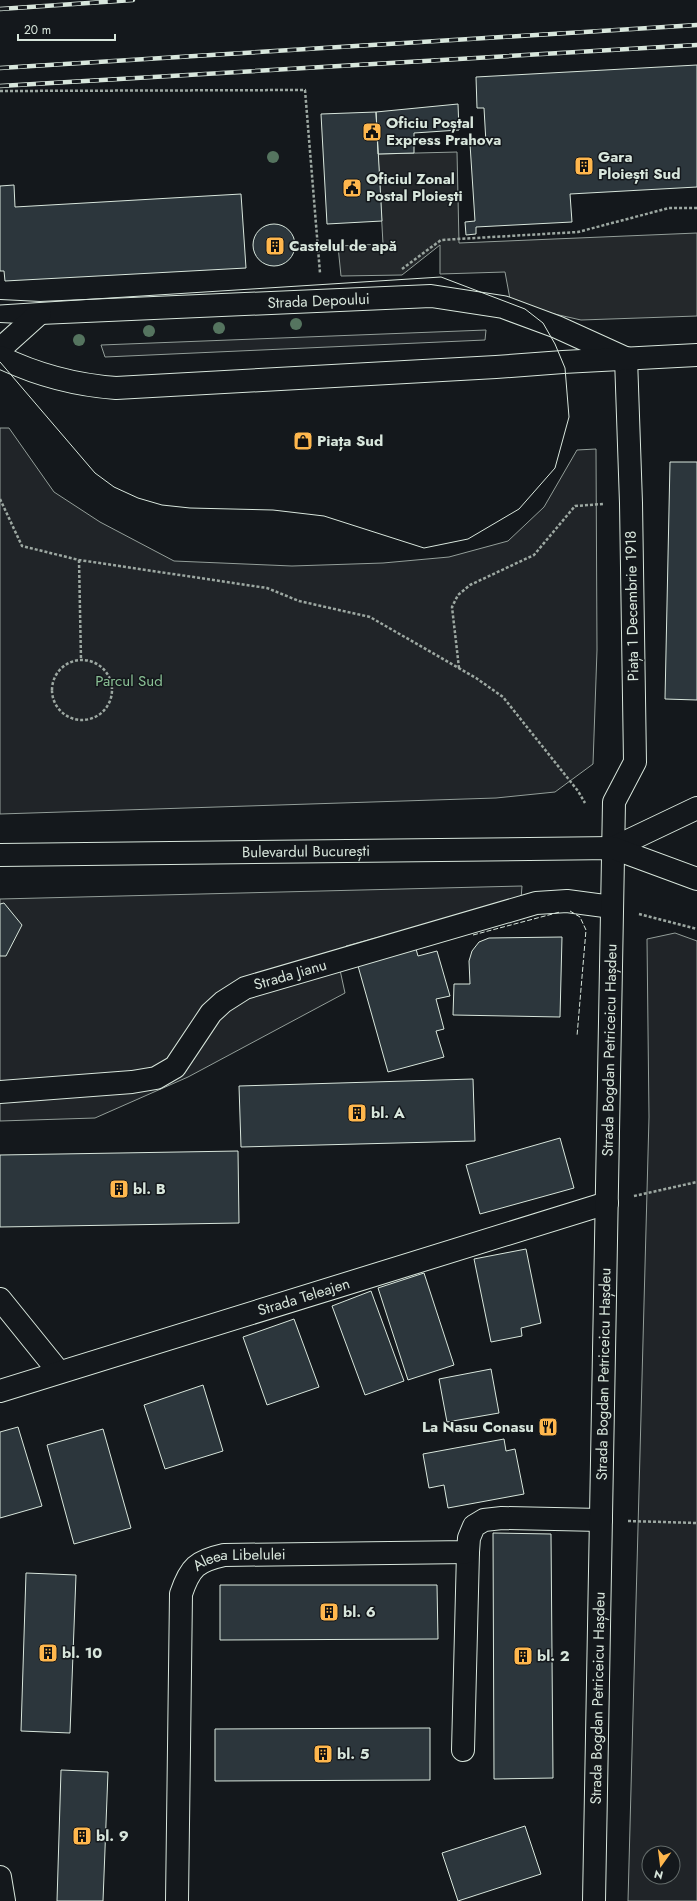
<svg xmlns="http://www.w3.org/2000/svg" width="697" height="1901" viewBox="0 0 697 1901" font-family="Jost,sans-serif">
<rect width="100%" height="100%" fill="#14181c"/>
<path fill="#202428" stroke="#939e99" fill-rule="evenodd" d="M486 330 485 340 105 357 101 345Z
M0 428H9L54 492 100 522 174 561 292 566 383 563 449 557 508 541 544 507 577 450 596 449 597 650 593 764 555 792 496 798 0 814Z
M522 886 521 899 346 946 340 970 345 993 188 1077 95 1118 0 1121V899Z
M675 933 697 941V1901H628L649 1117 647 939ZM649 1853H673V1877H649Z"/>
<path fill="#24282b" stroke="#939e99" d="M457 152 459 243 697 233V316L581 320 528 308 510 299 505 272 440 274V245L402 275 341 276 338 246 383 244 378 154Z"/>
<path fill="#2c363c" stroke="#d8e6dc" d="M697 65V187L570 194 572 222 476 227V234L466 235 465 222 475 221 470 144 486 143 484 108H477L476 77Z
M458 104 459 130 414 133V153L378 154 376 112Z
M376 112 382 221 327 224 321 114Z
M14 185 15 207 241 194 246 268 5 281 4 271H0V186Z
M253 245a21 21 0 1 1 42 0a21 21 0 1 1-42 0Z
M670 462H697V700L665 699Z
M4 903 22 925 6 956H0V904Z
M562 937 560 1017 453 1015 454 984H470L469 961 472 951 479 942 489 938Z
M416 949 418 956 437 951 450 996 436 999 444 1029 436 1031 444 1057 388 1072 358 966Z
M473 1079 475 1141 241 1147 239 1086Z
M560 1138 574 1188 480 1214 466 1165Z
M238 1151 239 1223 0 1227V1155Z
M526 1249 541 1323 521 1328 522 1336 491 1342 474 1259Z
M424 1273 454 1365 408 1380 378 1288Z
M371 1291 404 1381 365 1395 332 1306Z
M294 1319 319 1387 267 1405 243 1337Z
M491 1369 499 1413 447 1422 439 1379Z
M203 1385 223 1451 165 1469 144 1405Z
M18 1427 42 1506 0 1518V1432Z
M103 1429 131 1528 74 1544 47 1445Z
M504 1439 506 1451 515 1449 524 1494 448 1508 444 1485 429 1488 423 1454Z
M493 1533 551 1534 553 1778 494 1779Z
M26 1573 76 1575 70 1733 21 1731Z
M220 1585H437L438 1639 220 1640Z
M430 1728V1780L215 1781V1729Z
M61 1770 108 1772 103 1901H57Z
M525 1826 541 1874 458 1901 442 1853Z"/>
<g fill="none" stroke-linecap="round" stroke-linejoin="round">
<g stroke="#d8e6dc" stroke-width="24">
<g id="minor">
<path id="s1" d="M0 1092 132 1082 156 1078 175 1067 211 1013 223 1002 245 988 536 903 567 901 612 907"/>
<path d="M0 1299 59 1372"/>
<path id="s2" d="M0 1391 607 1203"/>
<path d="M463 1750 468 1552"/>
<path d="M0 1877 4 1901"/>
<path id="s3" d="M177 1901 181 1594C190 1567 197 1561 224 1555L468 1552 469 1538 474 1526 484 1520 502 1518 601 1520"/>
<path id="s4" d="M594 1901 614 802 635 762 631 503 626 358"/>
</g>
</g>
<g stroke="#d8e6dc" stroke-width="24">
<g id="major">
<path id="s5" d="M0 311 40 313 431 296 503 307 557 327 623 357"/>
<path d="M0 349 40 313"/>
<path d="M0 357C37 375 75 385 116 388L496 367 563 362 697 355"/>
<path d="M613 848 697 808"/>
<path id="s6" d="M0 855 613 848 697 879"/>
</g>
</g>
<path stroke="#9da8a2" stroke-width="2.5" stroke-dasharray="3 2" stroke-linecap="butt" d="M0 91 305 90 320 273
M402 269 441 240 578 232 669 208H697
M0 499 22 546 79 560 267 588 299 601 370 617 476 678 503 697 578 791 585 803
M79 560 81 660
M52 690a30 30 0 1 1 60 0a30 30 0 1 1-60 0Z
M459 668 452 607 458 595 470 585 534 555 575 506 603 504
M639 914 697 929
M634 1196 697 1182
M628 1521 697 1523"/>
<use href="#minor" stroke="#14181c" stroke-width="22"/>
<use href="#major" stroke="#14181c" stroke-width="22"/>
<path stroke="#d8e6dc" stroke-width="1" d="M0 305 441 277 525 309 543 323 555 344 565 368 569 417 555 468 519 509 468 539 424 548 324 516 273 510 190 508 162 505 138 498 114 487 95 473 0 362"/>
<g stroke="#d8e6dc" stroke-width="4.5">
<path id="rail" d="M0 9 133 0
M0 68 697 25
M0 86 697 45"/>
</g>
<use href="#rail" stroke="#14181c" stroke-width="3" stroke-dasharray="9" stroke-linecap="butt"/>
<path stroke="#d8e6dc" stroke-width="1" stroke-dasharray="5 2" stroke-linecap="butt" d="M570 911 580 917 586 930 577 1036
M473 935 560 912"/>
</g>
<g fill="#55745f">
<circle cx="273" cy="157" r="6"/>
<circle cx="296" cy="324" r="6"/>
<circle cx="219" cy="328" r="6"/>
<circle cx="149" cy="331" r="6"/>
<circle cx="79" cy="340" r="6"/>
</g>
<defs>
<g id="civic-square" transform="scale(1)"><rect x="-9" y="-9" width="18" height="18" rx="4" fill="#ffb74d" stroke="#14181c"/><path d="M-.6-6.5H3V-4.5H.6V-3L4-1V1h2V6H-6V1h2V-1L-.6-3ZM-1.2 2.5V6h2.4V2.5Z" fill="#111"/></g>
<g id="building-square" transform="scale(1)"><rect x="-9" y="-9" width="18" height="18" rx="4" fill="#ffb74d" stroke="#14181c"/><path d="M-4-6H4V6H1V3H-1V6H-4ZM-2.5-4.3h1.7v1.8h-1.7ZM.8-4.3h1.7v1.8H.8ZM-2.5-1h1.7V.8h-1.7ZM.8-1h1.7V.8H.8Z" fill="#111"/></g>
<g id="shop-square" transform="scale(1)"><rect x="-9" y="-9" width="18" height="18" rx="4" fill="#ffb74d" stroke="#14181c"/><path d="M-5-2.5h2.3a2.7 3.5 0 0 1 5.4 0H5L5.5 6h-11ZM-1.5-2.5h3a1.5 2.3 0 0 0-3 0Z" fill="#111"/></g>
<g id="restaurant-square" transform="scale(1)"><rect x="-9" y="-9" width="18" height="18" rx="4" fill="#ffb74d" stroke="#14181c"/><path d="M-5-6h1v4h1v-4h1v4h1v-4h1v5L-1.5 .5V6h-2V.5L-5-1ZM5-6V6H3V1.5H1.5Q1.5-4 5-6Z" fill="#111"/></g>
</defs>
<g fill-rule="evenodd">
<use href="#civic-square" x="372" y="132"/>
<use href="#building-square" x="584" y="166"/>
<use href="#civic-square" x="352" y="188"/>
<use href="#building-square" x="275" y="246"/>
<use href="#shop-square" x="303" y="441"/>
<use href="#building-square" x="357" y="1113"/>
<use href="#building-square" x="119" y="1189"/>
<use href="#restaurant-square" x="548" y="1427"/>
<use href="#building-square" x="329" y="1612"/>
<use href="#building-square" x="48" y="1653"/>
<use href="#building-square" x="523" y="1656"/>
<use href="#building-square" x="323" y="1754"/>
<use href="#building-square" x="82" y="1836"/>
</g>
<g text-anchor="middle" stroke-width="3" stroke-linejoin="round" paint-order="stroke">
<g font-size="15" font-weight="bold" fill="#d8e6dc" stroke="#14181c" text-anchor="start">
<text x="386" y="128">Oficiu Poștal<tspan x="386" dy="17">Express Prahova</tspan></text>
<text x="598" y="162">Gara<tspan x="598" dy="17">Ploiești Sud</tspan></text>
<text x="366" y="184">Oficiul Zonal<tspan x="366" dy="17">Postal Ploiești</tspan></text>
<text x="289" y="251">Castelul de apă</text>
<text x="317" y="446">Piața Sud</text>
<text x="371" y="1118">bl. A</text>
<text x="133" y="1194">bl. B</text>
<text x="534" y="1432" text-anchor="end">La Nasu Conasu</text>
<text x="343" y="1617">bl. 6</text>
<text x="62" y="1658">bl. 10</text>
<text x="537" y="1661">bl. 2</text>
<text x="337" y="1759">bl. 5</text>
<text x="96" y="1841">bl. 9</text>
</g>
<g font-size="15" fill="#d8e6dc" stroke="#14181c">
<text dy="5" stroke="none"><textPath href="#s5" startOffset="319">Strada Depoului</textPath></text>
<text transform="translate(632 606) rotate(-91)" y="5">Piața 1 Decembrie 1918</text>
<text dy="5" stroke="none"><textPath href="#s6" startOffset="306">Bulevardul București</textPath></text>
<text dy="5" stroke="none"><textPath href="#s1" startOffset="333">Strada Jianu</textPath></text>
<text dy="5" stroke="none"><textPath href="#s4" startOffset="851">Strada Bogdan Petriceicu Hașdeu</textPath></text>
<text dy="5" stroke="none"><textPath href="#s2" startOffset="318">Strada Teleajen</textPath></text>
<text dy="5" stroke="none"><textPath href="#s4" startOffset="527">Strada Bogdan Petriceicu Hașdeu</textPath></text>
<text dy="5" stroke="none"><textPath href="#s3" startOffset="384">Aleea Libelulei</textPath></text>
<text dy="5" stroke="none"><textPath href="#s4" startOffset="203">Strada Bogdan Petriceicu Hașdeu</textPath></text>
</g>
<g font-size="15" fill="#8ac095" stroke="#14181c">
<text x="129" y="686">Parcul Sud</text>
</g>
</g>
<g transform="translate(661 1865) rotate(194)"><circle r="19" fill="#14181c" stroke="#626a69"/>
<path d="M0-3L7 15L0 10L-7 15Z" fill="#ffb74d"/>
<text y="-6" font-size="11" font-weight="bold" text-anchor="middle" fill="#d8e6dc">N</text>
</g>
<path d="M18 34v6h97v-6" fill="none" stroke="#d8e6dc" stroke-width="2"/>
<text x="24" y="34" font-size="12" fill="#d8e6dc" stroke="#14181c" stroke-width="3" paint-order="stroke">20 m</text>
</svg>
